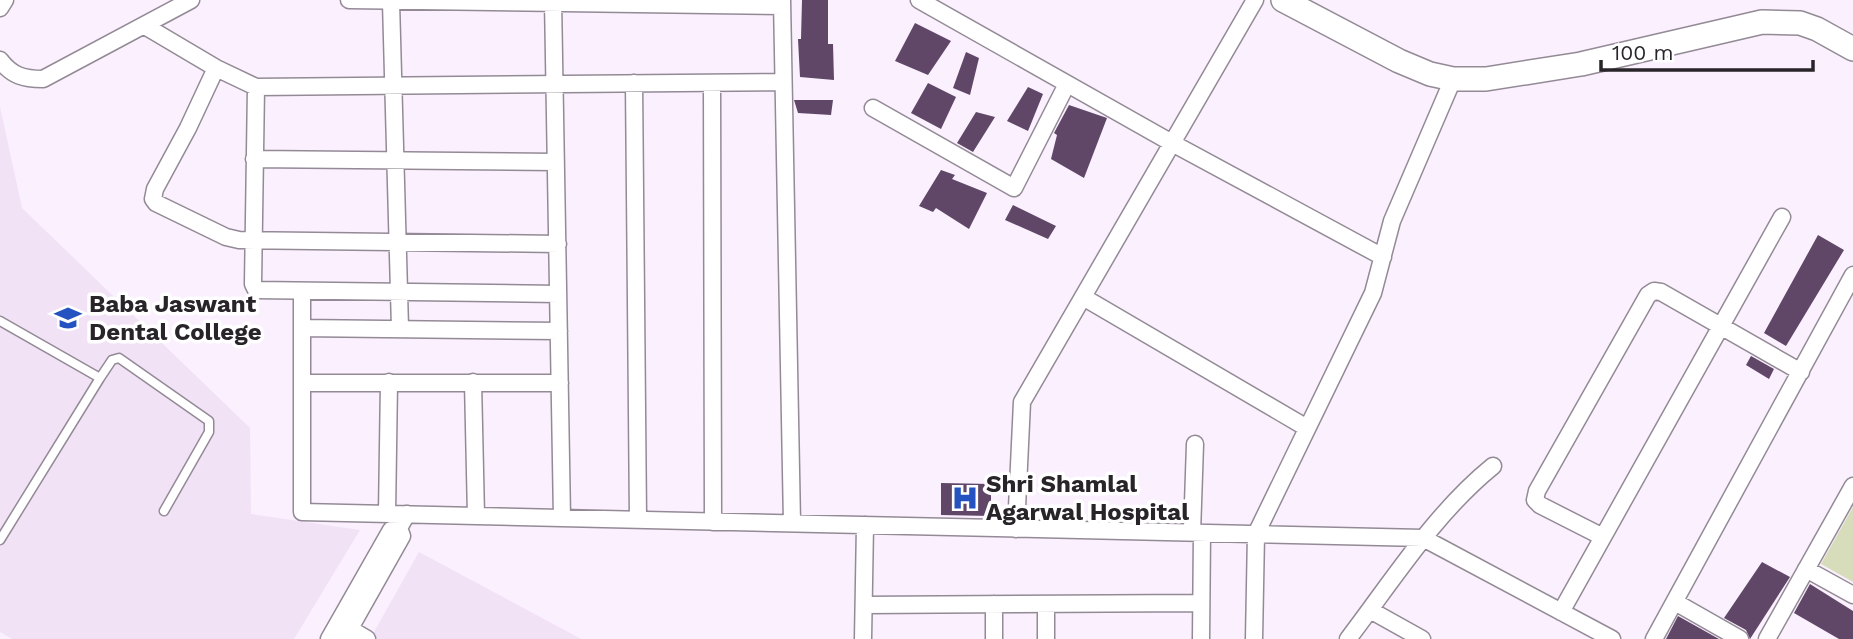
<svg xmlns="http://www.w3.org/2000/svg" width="1853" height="639" viewBox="0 0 1853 639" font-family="'Work Sans',sans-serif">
<rect width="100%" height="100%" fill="#faf0fe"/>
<path fill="#f1e2f6" d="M0 107 22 208 250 428 251 514 360 530 294 639H12L0 632Z
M419 552 581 639H370Z"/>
<path fill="#d7ddbb" d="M1853 507V582L1821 564Z"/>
<path fill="#604768" d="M802 0H828V44H833L834 80 800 77 798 39H801Z
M915 23 951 41 928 75 895 61Z
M966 52 979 58 970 95 953 88Z
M928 83 956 97 941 129 911 113Z
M1028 87 1043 94 1028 131 1007 121Z
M794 100H833L831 115 798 113Z
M1069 105 1107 118 1084 178 1051 159 1057 135 1054 133Z
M976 112 995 117 973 152 957 143Z
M941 170 955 175 952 179 987 193 969 229 936 208 933 212 919 206Z
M1013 205 1056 226 1048 239 1005 220Z
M1818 235 1844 250 1786 346 1764 333Z
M1751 356 1774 369 1769 379 1746 365Z
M941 483 991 484V516L941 515Z
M1762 562 1790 577 1750 639 1746 630 1724 618Z
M1810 584 1853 611V639H1839L1794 613Z
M1678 616 1719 639H1666Z"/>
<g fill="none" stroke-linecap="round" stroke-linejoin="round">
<g stroke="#938a96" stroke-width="11">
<path id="lane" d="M0 321 100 378 0 540
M100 378 112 360 119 358 209 421V432L164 511"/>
</g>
<g stroke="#938a96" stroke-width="19">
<path id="street" d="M349 0 782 6
M553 0 562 518
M782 0 792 523
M919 0 1172 143 1383 257
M391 2 400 328
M0 8 5 0
M145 26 216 68 256 87 783 82
M0 60C12 76 24 79 43 79L191 0
M216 68 188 128 155 189 153 199 156 203 226 237 239 240 558 244
M634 83 638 520
M712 83 713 522
M256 87 253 284 256 290 558 294
M873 108 1014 188 1067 84
M254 159 556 162
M302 292V512L1423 538 1612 639
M1083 297 1307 428
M302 328 559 331
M473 382 476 516
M302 383H560
M387 514 389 382
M1016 529 1022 402 1255 0
M1192 533 1195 444
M1603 537 1540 505 1535 500 1537 491 1648 295 1654 291 1661 292 1801 372
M1806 569 1853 595
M1675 602 1740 639
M1046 604V639
M864 605 1201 603
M1370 610 1422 639
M1561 612 1782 217
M350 629 367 639
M329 639 391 530 399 528
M344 639 402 536 399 528 407 514
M863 639 865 525
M994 639V604
M1201 639 1202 533
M1254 639 1256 534 1373 293 1392 221 1453 79
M1348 639C1393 580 1435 513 1493 466
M1654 639 1853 275
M1767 639 1853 486"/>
</g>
<g stroke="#938a96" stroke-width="26">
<path id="secondary" d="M1283 0 1399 61 1430 74 1453 79H1486L1581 64 1762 22 1800 23 1817 29 1853 49"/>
</g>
<use href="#lane" stroke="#fff" stroke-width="8"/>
<use href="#street" stroke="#fff" stroke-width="16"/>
<use href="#secondary" stroke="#fff" stroke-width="23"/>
</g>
<defs>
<g id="university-bare" transform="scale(2.1)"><path d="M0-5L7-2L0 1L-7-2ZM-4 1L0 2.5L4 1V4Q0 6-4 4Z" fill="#2452c0" stroke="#fff" stroke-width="2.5" paint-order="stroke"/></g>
<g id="hospital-bare" transform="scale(2.1)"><path d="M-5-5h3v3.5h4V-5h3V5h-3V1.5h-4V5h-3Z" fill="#2452c0" stroke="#fff" stroke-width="2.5" paint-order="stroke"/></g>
</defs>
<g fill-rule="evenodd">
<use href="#university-bare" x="68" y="318"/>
<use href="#hospital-bare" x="965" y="498"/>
</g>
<g text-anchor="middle" stroke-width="7" stroke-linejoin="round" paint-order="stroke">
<g font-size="24" font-weight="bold" fill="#282429" stroke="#fff" text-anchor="start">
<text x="89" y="312">Baba Jaswant<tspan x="89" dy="28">Dental College</tspan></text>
<text x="986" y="492">Shri Shamlal<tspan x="986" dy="28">Agarwal Hospital</tspan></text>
</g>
</g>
<path d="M1601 60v10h212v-10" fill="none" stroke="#282429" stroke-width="3.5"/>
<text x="1612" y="60" font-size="21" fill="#282429" stroke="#ffffff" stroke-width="5" paint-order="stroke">100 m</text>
</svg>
